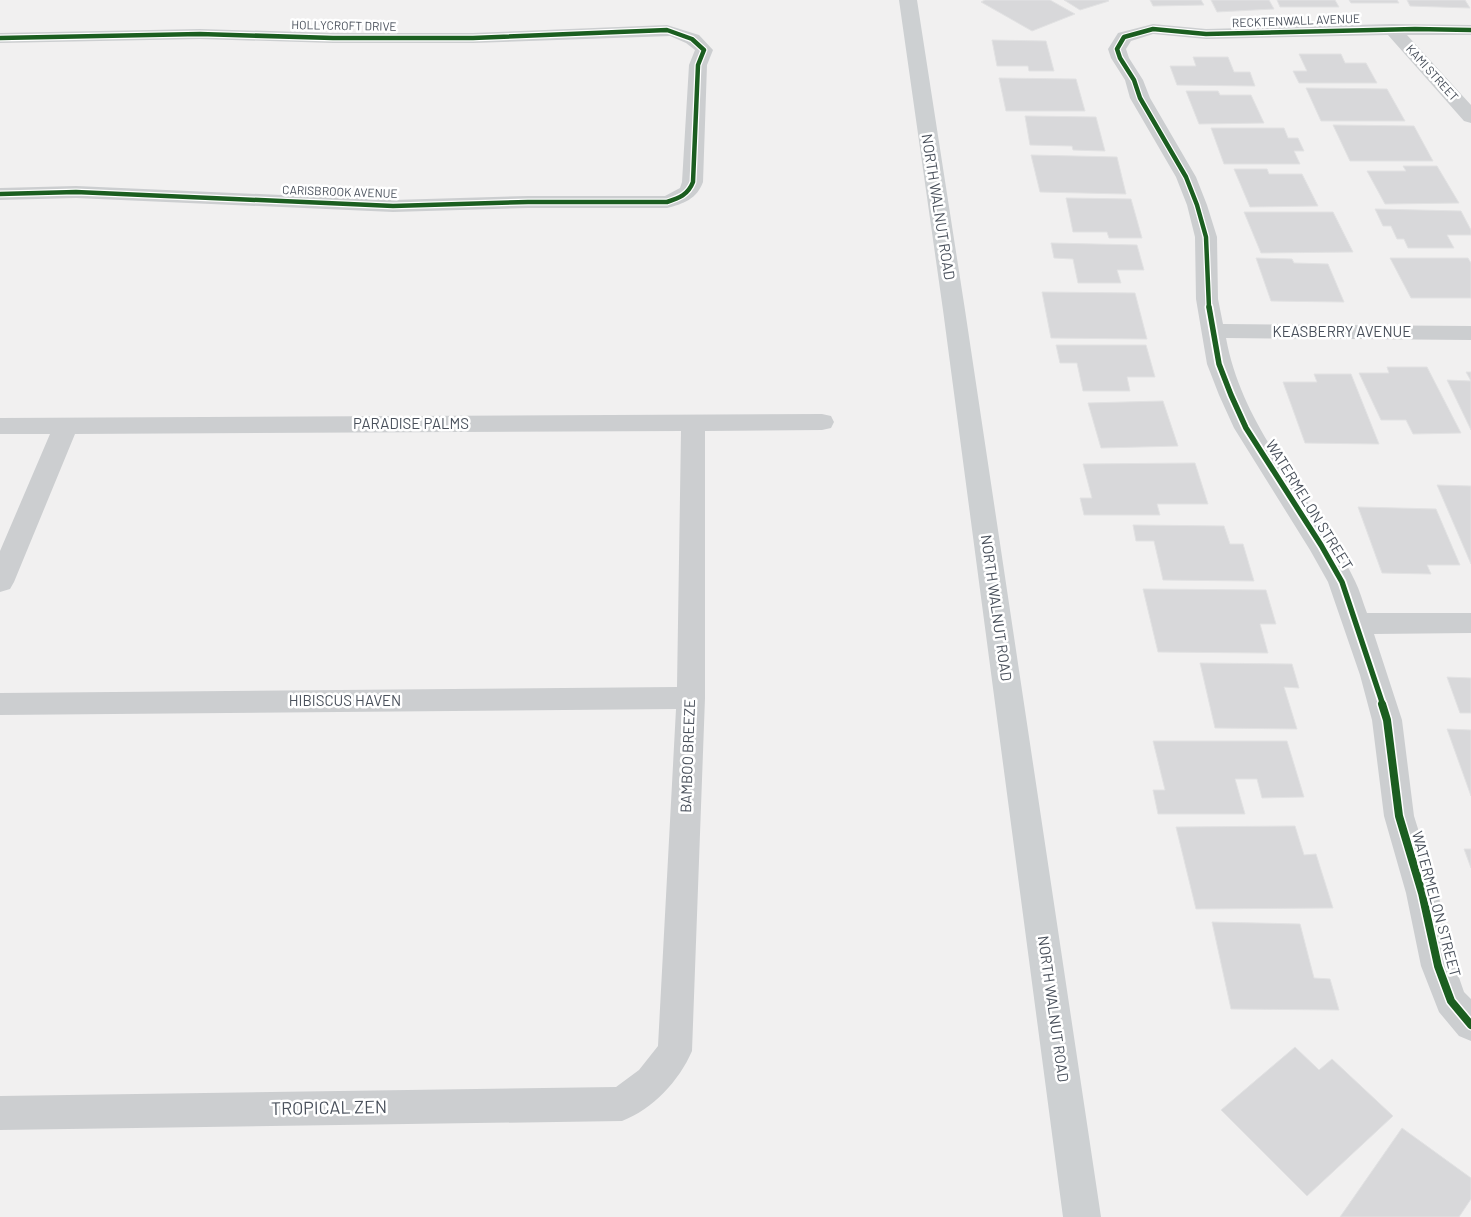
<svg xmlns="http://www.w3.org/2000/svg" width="1471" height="1217" viewBox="0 0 1471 1217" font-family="Barlow,sans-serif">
<rect width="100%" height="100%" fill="#f1f0f0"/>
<path fill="#d8d8da" stroke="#e2e2e3" d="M985 0H1050L1075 14 1032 31 981 2Z
M1064 0H1108L1109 1 1080 10Z
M1150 0H1201L1204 5 1153 6Z
M1211 0H1269L1274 9 1217 12Z
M1277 0H1335L1339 7H1280Z
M1349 0H1397L1399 3H1351Z
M1407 0H1465L1470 8 1410 6Z
M992 40 1046 41 1054 71H1029L1028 66H997Z
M1299 54H1341L1345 63H1366L1377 83H1299L1293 71H1307Z
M1193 57H1228L1234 72H1250L1255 86 1177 85 1170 66H1196Z
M999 78 1076 79 1085 111H1006Z
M1306 88 1387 89 1405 121H1321Z
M1186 91H1218L1220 95H1251L1264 123 1199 124Z
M1025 116 1096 117 1105 151 1073 150 1072 146 1030 145Z
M1333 125 1414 126 1433 161H1350Z
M1211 128H1284L1288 138H1298L1304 151H1294L1300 164H1224Z
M1031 155 1117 157 1126 194 1040 192Z
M1403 166H1437L1459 203 1385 204 1367 171H1406Z
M1234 169H1267L1269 174H1302L1318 206 1250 207Z
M1066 198 1131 199 1142 238H1109L1107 232H1073Z
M1375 209 1461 211 1471 230V235H1447L1454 248H1408L1404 239H1397L1391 226H1383Z
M1244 212H1333L1353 252 1261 253Z
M1051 243 1137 245 1144 270H1117L1121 283H1078L1073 259 1054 258Z
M1256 258 1292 259 1294 263 1328 264 1344 302 1271 301Z
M1390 258H1468L1471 263V298H1411Z
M1042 292 1135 293 1147 339 1051 338Z
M1056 345H1146L1155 377H1127L1130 391H1083L1077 363H1060Z
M1387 367H1427L1461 433 1413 434 1406 420H1381L1359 373H1389Z
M1466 372H1471V430L1447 380 1471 381Z
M1314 374H1351L1379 444 1305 443 1283 382H1317Z
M1163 401 1178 446 1101 448 1088 403Z
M1195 463 1208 504H1157L1160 515H1084L1080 498H1092L1083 464Z
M1437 485 1471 486V564Z
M1358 507 1436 509 1460 565H1427L1431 574 1382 573Z
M1133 525 1224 526 1230 544H1243L1254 581 1163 580 1154 541H1136Z
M1143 589 1266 590 1276 624H1260L1268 653 1158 652Z
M1200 663 1292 664 1299 688 1284 687 1297 729 1215 728Z
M1447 677 1471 678V713H1460Z
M1447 729 1471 730V796Z
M1153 741H1287L1304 797 1262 798 1257 779H1235L1245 814H1158L1153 790H1165Z
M1295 826 1304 855 1316 854 1333 908 1196 909 1176 827Z
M1464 849H1471V868Z
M1212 922 1300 924 1314 978 1330 979 1339 1010 1231 1009Z
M1295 1047 1319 1070 1332 1059 1393 1116 1307 1196 1221 1110Z
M1402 1128 1471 1178V1199L1459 1217H1340Z"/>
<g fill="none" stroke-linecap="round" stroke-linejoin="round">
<path fill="#ccced0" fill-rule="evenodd" d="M1153 24 1206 29 1392 24 1471 25V35H1407L1471 105V123L1464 121 1388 35 1206 39 1153 34 1131 41 1126 49 1129 58 1143 80 1150 98 1196 177 1207 205 1217 237 1218 299 1223 324 1471 326V340L1226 338C1244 435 1314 496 1355 581 1360 591 1363 603 1367 613H1471V633L1374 634 1402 720 1414 816 1438 893 1455 966 1464 992 1471 999V1041L1459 1036 1439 1012 1421 966 1406 893 1384 816 1372 720 1360 675 1328 582 1310 550 1234 428 1219 395 1207 364 1196 299 1195 237 1187 205 1176 177 1130 98 1125 80 1111 58 1108 49 1118 33Z
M667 25 699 35 713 50 707 65 703 182C697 199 683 204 667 208H528L393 212 76 198 0 200V188L76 186 393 200 528 196H665L680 188 682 182 689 65 695 50 686 43 670 36 473 43H333L200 39 0 43V33L200 29 333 33H473Z
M822 414 831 416 834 422 831 428 822 430 705 431V698L692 1051C679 1081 653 1109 622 1121L0 1130V1096L616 1087 639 1070 658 1046 676 709 0 715V693L677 687 681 431 75 434 14 582 10 589 0 592V551L50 434H0V418Z"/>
<path fill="#cdd0d2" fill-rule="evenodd" d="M899 0H917L965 310 1101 1217H1063L943 310Z"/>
<g stroke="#fff" stroke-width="7">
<path id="cycleway-far2" d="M0 38 200 34 333 38H473L667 30 692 39 704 50 698 65 693 182C688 195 679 198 667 202H528L393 206 76 192 0 194
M1209 308 1206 237 1197 205 1186 177 1140 98 1134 80 1120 58 1117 49 1124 37 1153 29 1206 34 1415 29 1471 30"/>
</g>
<g stroke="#fff" stroke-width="9">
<path id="cycleway-far1" d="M1209 307 1219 364 1231 395 1246 428 1321 545 1342 582 1383 705"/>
</g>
<g stroke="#fff" stroke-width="11">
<path id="cycleway" d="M1382 704 1387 720 1399 816 1422 893 1438 966 1451 1001 1471 1025"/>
</g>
<use href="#cycleway-far2" stroke="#1b5e20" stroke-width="4.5"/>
<use href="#cycleway-far1" stroke="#1b5e20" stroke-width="5.5"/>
<use href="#cycleway" stroke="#1b5e20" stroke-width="8"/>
</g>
<g text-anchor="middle" stroke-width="5" stroke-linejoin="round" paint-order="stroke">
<g font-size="12" fill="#49505b" stroke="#fff">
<text transform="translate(1296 21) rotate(-2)" y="4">RECKTENWALL AVENUE</text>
<text transform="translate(344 26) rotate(1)" y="4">HOLLYCROFT DRIVE</text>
<text transform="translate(1432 73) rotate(48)" y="4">KAMI STREET</text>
<text transform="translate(340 192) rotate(2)" y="4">CARISBROOK AVENUE</text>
</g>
<g font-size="15" fill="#49505b" stroke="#fff">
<text transform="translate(938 207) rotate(81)" y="5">NORTH WALNUT ROAD</text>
<text x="1342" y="337">KEASBERRY AVENUE</text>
<text x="411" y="429">PARADISE PALMS</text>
<text transform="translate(1309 505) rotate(58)" y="5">WATERMELON STREET</text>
<text transform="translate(996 608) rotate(82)" y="5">NORTH WALNUT ROAD</text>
<text x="345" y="706">HIBISCUS HAVEN</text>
<text transform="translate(688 756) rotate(-88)" y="5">BAMBOO BREEZE</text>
<text transform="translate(1436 904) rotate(75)" y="5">WATERMELON STREET</text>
<text transform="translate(1053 1009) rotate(82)" y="5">NORTH WALNUT ROAD</text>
</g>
<g font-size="18" fill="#49505b" stroke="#fff">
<text transform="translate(329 1108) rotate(-1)" y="6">TROPICAL ZEN</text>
</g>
</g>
</svg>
